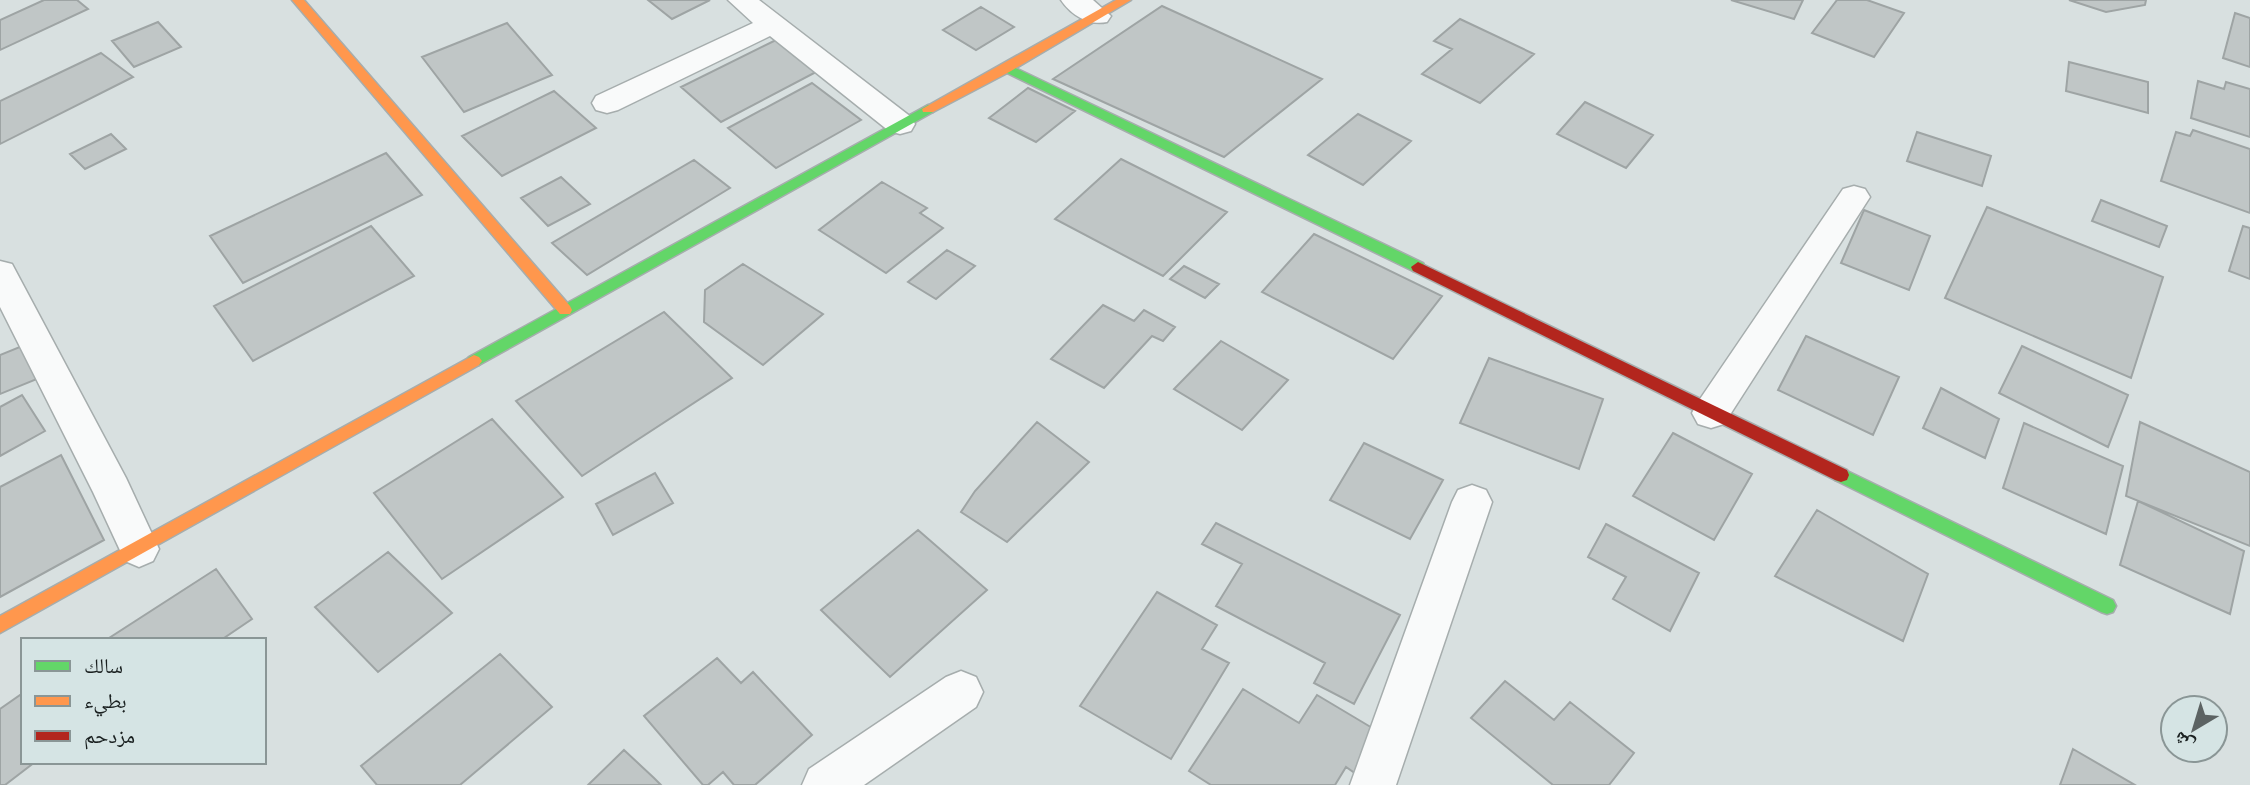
<svg xmlns="http://www.w3.org/2000/svg" width="2250" height="785" viewBox="0 0 2250 785" font-family="'Open Sans','Noto Naskh Arabic',sans-serif">
<rect width="100%" height="100%" fill="#d8e0e0"/>
<path fill="#c0c6c6" stroke="#9ea4a4" stroke-width="2" d="M44 0H77L88 9 0 50V20Z
M648 0H710L672 19Z
M1731 0H1803L1794 19Z
M1837 0H1867L1904 13 1874 57 1812 33Z
M2069 0H2146L2145 5 2106 12Z
M1162 6 1322 79 1224 157 1053 79Z
M981 7 1014 27 976 50 943 30Z
M2235 13 2250 18V67L2223 58Z
M1460 19 1534 54 1480 103 1422 74 1452 49 1434 41Z
M158 22 181 47 134 67 112 41Z
M507 23 552 75 464 112 422 57Z
M776 40 816 72 721 122 681 87Z
M101 53 133 77 0 144V101Z
M2069 62 2148 82V113L2066 91Z
M2198 81 2224 89 2226 82 2250 89V137L2191 118Z
M812 83 861 120 776 168 728 128Z
M1028 88 1075 111 1036 142 989 118Z
M554 91 596 128 502 176 462 136Z
M1585 102 1653 135 1626 168 1557 134Z
M1358 114 1411 141 1363 185 1308 155Z
M2193 130 2250 149V213L2161 181 2176 132 2190 136Z
M1917 132 1991 156 1982 186 1907 161Z
M111 134 126 149 85 169 70 154Z
M386 153 422 195 243 283 210 236Z
M1121 159 1227 212 1163 276 1055 219Z
M694 160 730 188 587 275 552 243Z
M561 177 590 204 548 226 521 198Z
M882 182 927 208 920 213 943 228 886 273 819 230Z
M2101 200 2167 226 2159 247 2092 221Z
M1987 207 2163 277 2131 378 1945 298Z
M1864 210 1930 236 1909 290 1841 263Z
M371 226 414 276 253 361 214 306Z
M2243 226 2250 228V279L2229 271Z
M1314 234 1442 296 1393 359 1262 292Z
M947 250 975 266 936 299 908 282Z
M743 264 823 314 763 365 704 322 705 290Z
M1184 266 1219 284 1205 298 1170 279Z
M1103 305 1134 321 1144 310 1175 327 1163 341 1152 336 1104 388 1051 359Z
M664 312 732 378 582 476 516 401Z
M1806 336 1899 377 1873 435 1778 390Z
M1221 341 1288 380 1242 430 1174 389Z
M27 344 37 379 0 394V355Z
M2022 346 2128 395 2108 447 1999 393Z
M1489 358 1603 399 1579 469 1460 423Z
M1941 388 1999 419 1985 458 1923 428Z
M22 395 45 431 0 456V407Z
M492 419 563 497 442 579 374 493Z
M1037 422 1089 462 1007 542 961 512 975 491Z
M2140 422 2250 472V546L2126 496Z
M2024 423 2123 466 2106 534 2003 488Z
M1673 433 1752 474 1714 540 1633 496Z
M1364 443 1443 480 1410 539 1330 500Z
M61 455 104 540 0 597V487Z
M655 473 673 503 613 535 596 504Z
M2138 501 2244 551 2230 614 2120 565Z
M1817 510 1928 574 1903 641 1775 576Z
M1216 523 1400 615 1354 704 1314 683 1325 663 1216 606 1242 564 1202 544Z
M1606 524 1699 573 1670 631 1613 599 1626 577 1588 557Z
M918 530 987 590 890 677 821 610Z
M388 552 452 613 378 672 315 607Z
M216 569 252 619 221 640H106Z
M1157 592 1217 625 1202 649 1229 663 1171 759 1080 706Z
M500 654 552 707 460 785H377L361 766Z
M717 658 741 683 753 672 812 735 755 785H734L723 772 708 785H703L644 716Z
M1505 681 1554 720 1570 702 1634 753 1609 785H1553L1471 718Z
M1243 689 1299 723 1317 695 1384 735 1359 776 1346 767 1335 785H1211L1189 771Z
M23 693V762H35L5 785H0V709Z
M2073 749 2135 785H2060Z
M624 750 654 778 661 785H588Z"/>
<g fill="none" stroke-linecap="round" stroke-linejoin="round">
<g stroke="#a6adad" stroke-width="3">
<path id="street" d="M728 0H759L911 117 915 124 911 131 900 134 889 131 770 36 618 110 607 113 596 110 592 103 596 96 753 23Z
M1061 0H1093L1111 16 1107 22C1089 26 1071 15 1061 0Z
M1854 186 1865 189 1870 197 1724 424 1711 428 1698 424 1692 413 1698 402 1843 189Z
M0 261 12 264 126 478 159 549 153 561 139 567 125 561 93 492 0 307Z
M1472 485 1486 490 1492 502 1396 785H1350L1452 502 1458 490Z
M961 671 976 677 983 692 976 707 864 785H802L809 769 946 677Z"/>
</g>
<g stroke="#a6adad" stroke-width="3">
<path id="fast" d="M1007 64 1423 263 1425 267 1423 271H1413L1003 71 1001 68Z
M928 105 933 106V112L479 365H469L466 361 469 357Z
M1841 468 2113 600 2116 606 2113 612 2107 614 2101 612 1835 480 1833 475 1835 470Z"/>
</g>
<g stroke="#a6adad" stroke-width="3">
<path id="slow" d="M292 0H304L570 306 572 310 570 314H560Z
M1116 0H1131L1011 71 933 112H923L922 109Z
M474 355 479 357 482 361 479 365 0 633V616Z"/>
</g>
<g stroke="#a6adad" stroke-width="3">
<path id="jam" d="M1418 262 1847 470 1849 475 1847 480 1841 482 1835 480 1413 271 1411 267Z"/>
</g>
<use href="#street" fill="#f9fafa" fill-rule="evenodd"/>
<use href="#fast" fill="#63d668" fill-rule="evenodd"/>
<use href="#slow" fill="#ff974d" fill-rule="evenodd"/>
<use href="#jam" fill="#b3261e" fill-rule="evenodd"/>
</g>
<rect x="21" y="638" width="245" height="126" fill="#d5e4e4" stroke="#8a9696" stroke-width="2"/>
<rect x="35" y="661" width="35" height="10" fill="#63d668" stroke="#8a9696" stroke-width="2"/>
<text x="84" y="673" font-size="21" fill="#1a2020">سالك</text>
<rect x="35" y="696" width="35" height="10" fill="#ff974d" stroke="#8a9696" stroke-width="2"/>
<text x="84" y="708" font-size="21" fill="#1a2020">بطيء</text>
<rect x="35" y="731" width="35" height="10" fill="#b3261e" stroke="#8a9696" stroke-width="2"/>
<text x="84" y="743" font-size="21" fill="#1a2020">مزدحم</text>
<g transform="translate(2194 729) rotate(218)"><circle r="33" fill="#d5e4e4" stroke="#8a9696" stroke-width="2"/>
<path d="M0-5L12 26L0 18L-12 26Z" fill="#5c6363"/>
<text y="-10" font-size="19" font-weight="bold" text-anchor="middle" fill="#1a2020">ش</text>
</g>
</svg>
